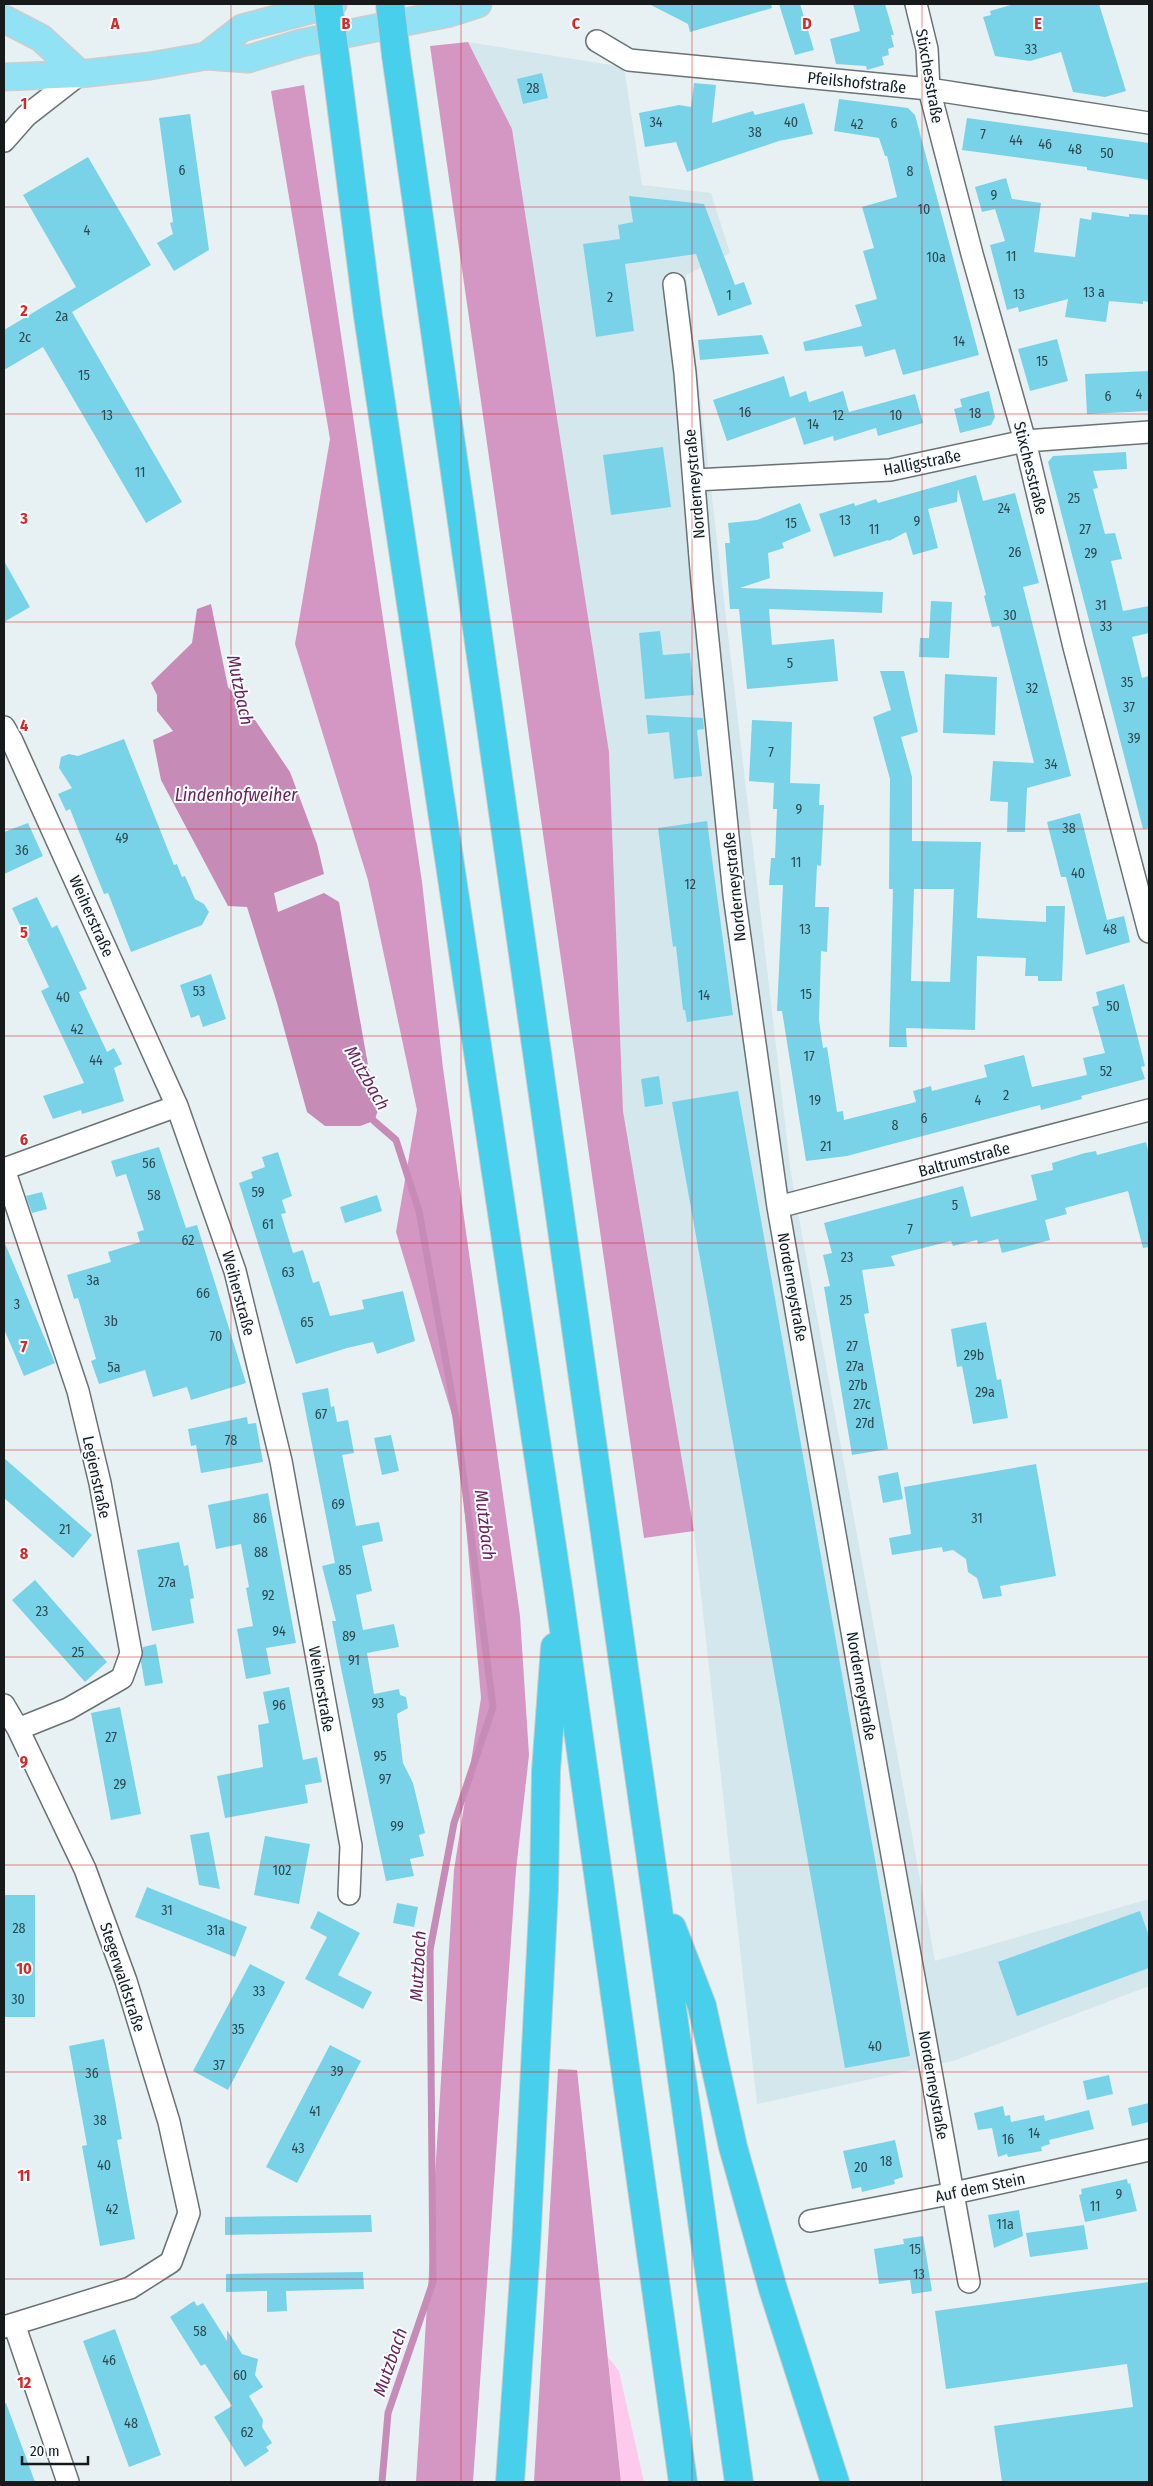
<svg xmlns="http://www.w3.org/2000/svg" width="1153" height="2486" viewBox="0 0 1153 2486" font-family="'Fira Sans Condensed',sans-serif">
<rect width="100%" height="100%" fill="#e7f1f3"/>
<path fill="#d4e7ec" d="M468 42 624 67 642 185 711 193 730 253 686 275 791 1174 935 1961 1149 1899V1986L953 2061 757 2104 694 1531 623 1111 609 752 512 129Z"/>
<path fill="#fdcaee" d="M608 2357 619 2371 644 2482H621Z"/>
<path fill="#d497c3" d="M468 42 512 129 609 752 623 1111 694 1531 644 1538 430 46Z
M304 85 422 882 443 1068 520 1616 529 1755 516 1870 473 2482H416L454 1870 481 1698 458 1434 396 1232 417 1110 368 880 295 644 330 439 271 91Z
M558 2069 577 2070 621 2482H534Z"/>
<path fill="#c68bb6" d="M211 604 228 687 255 720 290 772 317 844 324 874 274 893 278 912 324 893 339 902 368 1065 379 1108 374 1121 360 1126H325L307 1112 277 1003 247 907 228 906 161 780 153 740 173 731 157 711V695L151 683 192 643 197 609Z"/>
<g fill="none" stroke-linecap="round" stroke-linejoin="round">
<path stroke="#c68bb6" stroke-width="7" d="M369 1113 374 1121 396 1140 419 1211 456 1418 493 1707 454 1823 430 1950 433 2282 388 2413 382 2482"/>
</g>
<path fill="#78d3e9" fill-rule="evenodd" d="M649 4H771L772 8 690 32 688 24Z
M779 4H800L814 50 795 55Z
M853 4H885L894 35H891L894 47 888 49 889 55 882 57 884 65 867 70 866 66 836 64 830 39 860 31Z
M1014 4H1099L1126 91 1105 97 1073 92 1061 52 1030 61 995 56 983 17 991 15 990 11Z
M542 73 548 98 523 104 517 79Z
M694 83 716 85 712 123 753 111 755 115 804 103 813 134 779 141 687 172 676 142 645 147 639 113 679 105 691 107Z
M839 99 908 108 915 115 979 355 903 375 895 349 865 357 862 346 805 351 803 342 862 326 855 305 877 299 863 251 874 248 862 207 897 197 887 156H885L879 138 834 131Z
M190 114 209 250 174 271 157 243 173 234 170 223 173 222 159 118Z
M967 118 1149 143V180L1087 170V167L962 150Z
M88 157 151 265 72 312 182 502 146 523 43 347 4 370V330L76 287 23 195Z
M1006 178 1012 199 1041 203 1034 252 1075 257 1080 218 1091 220 1092 212 1129 217V214L1149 215V302L1143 301V304L1109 301 1106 322 1065 317 1068 299 1019 312 1018 307 1007 310 990 245 1005 241 995 209 982 212 975 187Z
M629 196 704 204 735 285 744 282 752 304 718 316 696 254 625 264 634 331 596 337 583 244 620 239 618 225 633 222Z
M762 335 769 354 700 360 698 340Z
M1057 339 1068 381 1030 391 1018 349Z
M1149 371V411L1087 414 1085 374Z
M784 376 790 397 806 391 809 402 843 391 849 412 915 394 923 423 878 436 876 428 834 441 833 436 804 445 795 417 727 441 713 400Z
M989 391 995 417 991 425 960 433 954 409 962 407 960 399Z
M663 447 671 507 611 515 603 455Z
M1126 452 1127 469 1093 471 1098 488 1093 489 1105 534 1115 533 1122 559 1111 561 1123 611 1149 606V633L1132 637 1142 678 1149 676V828L1143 829 1048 462 1053 456Z
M976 475 983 501 1015 493 1039 583 1023 587 1071 776 1027 788 1025 832H1007L1008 802 990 801 993 761 1034 763 999 626 992 627 984 596 986 595 958 489 957 502 928 509 938 548 913 555 906 532 889 541 888 540 834 557 819 514 854 503 855 506 876 499 878 503Z
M800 503 811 531 782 543 784 548 768 553 770 578 740 588 883 592 882 613 769 609 772 645 834 639 838 681 747 689 739 609H730L725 543H730L728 523 757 520Z
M4 561 30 607 4 622Z
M931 601 952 602 949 658 919 657 920 638H929Z
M660 631 663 655 690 653 694 695 645 699 639 633Z
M880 671H904L918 732 901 737 912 777V841L981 842 977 918 1046 922V906H1065L1062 981H1038V976H1025L1026 958 977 956 975 1030 906 1028 907 1047H889L893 889H889L890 779 873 717 891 710ZM914 889H954L950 982 911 981Z
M945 674 997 677 995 735 943 733Z
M646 715 703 718 704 729 697 730 702 776 674 779 669 732 648 734Z
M752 720 792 722 790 783 820 784 819 805H824L821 866 817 865 815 907H829L827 952 821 951 819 1020 823 1048 827 1047 837 1112 843 1111 844 1120 916 1102 913 1091 931 1086 932 1091 987 1077 984 1065 1024 1055 1032 1087 1087 1075 1083 1058 1105 1053 1092 1007 1099 1005 1096 992 1124 984 1145 1066 1141 1067 1145 1079 1081 1096 1082 1099 1041 1110 1040 1105 847 1156 806 1161 782 1011H777L783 885H769L771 858H775L777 809H773L774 783 749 781Z
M124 739 174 865 177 864 182 877 185 876 195 899 204 904 209 912 202 925 131 952 108 893 104 894 70 809 66 811 58 794 72 788 59 768 61 757 69 754 78 756Z
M1080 813 1107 920 1124 916 1130 942 1086 955 1066 877H1061L1047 822Z
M707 821 733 1015 687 1022 685 1010H683L676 946 673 947 658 828Z
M28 823 43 856 4 874V832Z
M37 897 52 928 57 925 87 989 79 992 107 1052 114 1048 122 1064 114 1068 124 1101 82 1114 81 1110 53 1119 43 1096 84 1083 41 991 49 987 12 908Z
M211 974 226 1019 203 1027 199 1015 191 1018 180 985Z
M659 1076 663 1104 645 1107 641 1079Z
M738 1091 910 2056 845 2068 672 1102Z
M1146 1142 1149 1154V1247L1143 1248 1128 1191 1065 1208 1067 1214 1045 1220 1050 1240 1002 1253 998 1239 978 1244 977 1240 953 1246 951 1241 891 1256 895 1266 862 1270 869 1313 864 1314 888 1449 852 1455 824 1287 830 1286 823 1255 832 1253 824 1223 963 1186 971 1217 1037 1200 1031 1175 1053 1170 1052 1163 1085 1153 1096 1151 1097 1155Z
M159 1147 186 1228 197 1225 246 1383 191 1400 187 1387 153 1397 145 1370 99 1384 91 1361 96 1359 78 1298 74 1299 67 1275 111 1262 108 1252 140 1242 137 1232 144 1230 126 1174 116 1177 111 1161Z
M278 1152 292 1196 282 1200 286 1213 281 1214 293 1253 303 1250 313 1283 319 1281 330 1316 364 1309 362 1300 403 1291 415 1341 377 1354 373 1342 347 1348 296 1364 239 1183 253 1178 251 1172 265 1167 262 1157Z
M42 1192 47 1209 32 1213 26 1196Z
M377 1195 382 1211 345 1223 340 1207Z
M4 1241 55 1363 24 1376 4 1329Z
M986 1322 997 1380 1001 1379 1008 1418 973 1424 962 1366 957 1367 951 1329Z
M328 1388 331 1407 334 1406 337 1422 348 1420 354 1453 342 1455 356 1526 379 1522 383 1541 362 1546 372 1591 356 1595 363 1630 394 1624 399 1647 367 1653 374 1694 399 1689 400 1695 406 1697 408 1708 397 1714 403 1763 413 1783 425 1833 419 1835 424 1856 410 1859 414 1876 386 1881 342 1673 332 1621H336L322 1566 335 1563 302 1393Z
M247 1417 248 1424 256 1423 263 1462 201 1473 196 1445 191 1446 188 1429Z
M391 1435 399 1471 382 1475 374 1438Z
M4 1458 92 1535 73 1558 4 1498Z
M1036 1464 1056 1576 1000 1586 1002 1596 983 1599 977 1578 968 1572 966 1559 953 1550 943 1552 942 1547 892 1555 889 1538 911 1534 904 1487Z
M898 1472 903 1499 883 1503 878 1476Z
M268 1493 296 1643 266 1648 271 1674 246 1679 237 1629 253 1626 246 1588 249 1587 241 1544 216 1549 208 1505Z
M179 1542 184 1566 188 1565 194 1598 190 1599 194 1623 152 1631 137 1550Z
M35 1580 107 1662 85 1682 12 1600Z
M156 1644 163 1683 145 1686 141 1662 143 1647Z
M289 1687 303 1760 317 1757 322 1782 305 1785 308 1803 225 1818 217 1776 263 1767 258 1725 269 1723 263 1692Z
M120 1707 141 1814 111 1820 91 1713Z
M209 1832 217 1874 220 1889 199 1885 190 1835Z
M265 1836 310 1844 299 1904 254 1895Z
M147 1887 247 1927 235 1957 135 1917Z
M4 1895H35V2017H4Z
M397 1903 418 1907 414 1927 393 1923Z
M318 1911 360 1933 338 1975 372 1992 363 2009 305 1979 327 1937 310 1928Z
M1140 1911 1149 1936V1968L1017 2016 998 1962Z
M250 1964 285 1982 228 2090 193 2071Z
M104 2039 122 2139 117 2140 135 2239 100 2246 82 2146 87 2145 69 2046Z
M330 2045 361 2061 297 2183 266 2167Z
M1109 2075 1113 2094 1087 2100 1083 2081Z
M1149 2103V2122L1132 2126 1128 2108Z
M1003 2106 1005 2116 1010 2115 1011 2122 1044 2115 1045 2121 1089 2110 1094 2129 1049 2140 1050 2144 1041 2147 1042 2151 1008 2157 1007 2154 998 2157 992 2128 978 2130 974 2113Z
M895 2140 903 2177 894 2180 895 2184 862 2192 861 2187 852 2189 843 2151Z
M1127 2179 1128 2184 1130 2183 1137 2211 1085 2222 1079 2195 1082 2194 1081 2189Z
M1019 2210 1023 2236 994 2248 988 2215Z
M371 2215 372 2232 225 2235V2217Z
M1084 2225 1088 2249 1030 2257 1026 2233Z
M923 2236 932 2291 912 2294 910 2280 879 2284 874 2249 904 2244 903 2239Z
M363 2272 364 2289 286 2291 287 2311 267 2312V2291L226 2292V2274Z
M1149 2282V2482H1002L994 2426 1133 2407 1127 2364 946 2389 935 2311Z
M194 2301 197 2306 203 2303 227 2341V2330L242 2354 258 2359 255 2375 263 2387 249 2396 263 2420 262 2427 272 2443 266 2447 269 2451 245 2467 214 2417 232 2406 205 2364 201 2366 170 2317Z
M115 2329 161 2455 129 2467 83 2341Z
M6 2403 35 2482H4V2404Z"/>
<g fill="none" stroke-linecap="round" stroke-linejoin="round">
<g stroke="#697274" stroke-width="24">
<path id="minor" d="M916 4 927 49 929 89 972 254 1025 441 1074 647 1149 932
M597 41 629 60 929 89 1149 123
M4 141 26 116 80 74
M674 284 685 373 702 582 734 895 778 1207 859 1672 969 2282
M694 480 890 470 1025 441 1149 432
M4 727 12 741 177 1106 235 1271 281 1461 351 1846 349 1894
M4 1169 78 1391 100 1483 131 1653 122 1678 68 1709 18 1729
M4 1169 177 1106
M778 1207 1149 1110
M4 1705 18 1729 85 1869 126 1981 169 2122 189 2213 171 2262 130 2288 4 2327
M810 2221 954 2193 1149 2150
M14 2324 68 2482"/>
</g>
<g stroke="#cccdcd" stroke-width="29">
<path id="major" d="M4 19 41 38 80 74
M206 56 242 28 333 4
M4 77 80 74 150 66 206 56 248 59 301 43 450 13 478 4"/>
</g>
<g stroke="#cccdcd" stroke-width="30">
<path id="highway" d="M396 55 739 2482
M337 71 368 316 559 1594 683 2482
M672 1928 702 2006 733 2147 773 2289 835 2482
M510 2482 526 2247 544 1890 546 1771 555 1647"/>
</g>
<use href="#minor" stroke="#fff" stroke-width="21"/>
<use href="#major" stroke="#91e2f4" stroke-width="26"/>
<use href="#highway" stroke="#47cfec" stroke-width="28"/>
<g stroke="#cccdcd" stroke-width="30" stroke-linecap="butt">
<path id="highway-bridge" d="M328 4 337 71
M390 4 396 55"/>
</g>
<use href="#highway-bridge" stroke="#47cfec" stroke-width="28"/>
</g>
<path fill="none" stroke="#d62828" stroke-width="1" stroke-opacity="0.55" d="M231 4V2482M461 4V2482M692 4V2482M922 4V2482M4 207H1149M4 414H1149M4 622H1149M4 829H1149M4 1036H1149M4 1243H1149M4 1450H1149M4 1657H1149M4 1865H1149M4 2072H1149M4 2279H1149"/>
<g text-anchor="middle" stroke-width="4" stroke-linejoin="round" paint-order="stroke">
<g font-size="14" fill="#2e484e">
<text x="1031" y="54">33</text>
<text x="533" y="93">28</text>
<text x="656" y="127">34</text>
<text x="791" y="127">40</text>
<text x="894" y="128">6</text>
<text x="857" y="129">42</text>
<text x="755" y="137">38</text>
<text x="983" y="139">7</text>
<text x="1016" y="145">44</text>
<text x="1045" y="149">46</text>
<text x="1075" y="154">48</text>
<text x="1107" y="158">50</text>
<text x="182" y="175">6</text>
<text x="910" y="176">8</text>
<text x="994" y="200">9</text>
<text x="924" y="214">10</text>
<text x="87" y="235">4</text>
<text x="1011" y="261">11</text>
<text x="936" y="262">10a</text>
<text x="1094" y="297">13 a</text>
<text x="1019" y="299">13</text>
<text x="729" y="300">1</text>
<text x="610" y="302">2</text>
<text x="62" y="321">2a</text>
<text x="25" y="342">2c</text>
<text x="959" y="346">14</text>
<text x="1042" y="366">15</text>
<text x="84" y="380">15</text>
<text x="1139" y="399">4</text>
<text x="1108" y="401">6</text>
<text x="745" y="417">16</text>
<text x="975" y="418">18</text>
<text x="107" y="420">13</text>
<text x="838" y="420">12</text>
<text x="896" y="420">10</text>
<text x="813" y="429">14</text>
<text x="140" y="477">11</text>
<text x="1074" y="503">25</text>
<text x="1004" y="513">24</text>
<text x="845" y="525">13</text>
<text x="917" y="526">9</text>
<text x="791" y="528">15</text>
<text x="874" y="534">11</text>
<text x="1085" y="534">27</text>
<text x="1015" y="557">26</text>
<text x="1091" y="558">29</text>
<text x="1101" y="610">31</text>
<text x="1010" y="620">30</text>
<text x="1106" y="631">33</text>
<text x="790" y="668">5</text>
<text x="1127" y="687">35</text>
<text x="1032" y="693">32</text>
<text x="1129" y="712">37</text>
<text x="1134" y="743">39</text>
<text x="771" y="757">7</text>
<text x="1051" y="769">34</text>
<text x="799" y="814">9</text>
<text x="1069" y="833">38</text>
<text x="122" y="843">49</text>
<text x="22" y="855">36</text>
<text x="796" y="867">11</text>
<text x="1078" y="878">40</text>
<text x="690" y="889">12</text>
<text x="805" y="934">13</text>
<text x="1110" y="934">48</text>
<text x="199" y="996">53</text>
<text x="806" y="999">15</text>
<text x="704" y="1000">14</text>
<text x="63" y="1002">40</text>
<text x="1113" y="1011">50</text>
<text x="77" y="1034">42</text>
<text x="809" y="1061">17</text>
<text x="96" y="1065">44</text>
<text x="1106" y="1076">52</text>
<text x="1006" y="1100">2</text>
<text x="815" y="1105">19</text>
<text x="978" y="1105">4</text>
<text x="924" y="1123">6</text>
<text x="895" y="1130">8</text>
<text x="826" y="1151">21</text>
<text x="149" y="1168">56</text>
<text x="258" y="1197">59</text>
<text x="154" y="1200">58</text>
<text x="955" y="1210">5</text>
<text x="268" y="1229">61</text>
<text x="910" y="1234">7</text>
<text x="188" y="1245">62</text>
<text x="847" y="1262">23</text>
<text x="288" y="1277">63</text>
<text x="93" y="1285">3a</text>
<text x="203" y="1298">66</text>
<text x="846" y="1305">25</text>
<text x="17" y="1309">3</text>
<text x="111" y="1326">3b</text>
<text x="307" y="1327">65</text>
<text x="216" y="1341">70</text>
<text x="852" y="1351">27</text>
<text x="974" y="1360">29b</text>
<text x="855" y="1371">27a</text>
<text x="114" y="1372">5a</text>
<text x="858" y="1390">27b</text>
<text x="985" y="1397">29a</text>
<text x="862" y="1409">27c</text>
<text x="321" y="1419">67</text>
<text x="865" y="1428">27d</text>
<text x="231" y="1445">78</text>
<text x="338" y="1509">69</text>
<text x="260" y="1523">86</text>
<text x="977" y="1523">31</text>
<text x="65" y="1534">21</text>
<text x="261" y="1557">88</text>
<text x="345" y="1575">85</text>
<text x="167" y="1587">27a</text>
<text x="268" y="1600">92</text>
<text x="42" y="1616">23</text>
<text x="279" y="1636">94</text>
<text x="349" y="1641">89</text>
<text x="78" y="1657">25</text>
<text x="354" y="1665">91</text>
<text x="378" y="1708">93</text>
<text x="279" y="1710">96</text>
<text x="111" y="1742">27</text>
<text x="380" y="1761">95</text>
<text x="385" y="1784">97</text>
<text x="120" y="1789">29</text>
<text x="397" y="1831">99</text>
<text x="282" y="1875">102</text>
<text x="167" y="1915">31</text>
<text x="19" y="1933">28</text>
<text x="216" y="1935">31a</text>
<text x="259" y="1996">33</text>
<text x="18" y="2004">30</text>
<text x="238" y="2034">35</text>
<text x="875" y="2051">40</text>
<text x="219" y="2070">37</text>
<text x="337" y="2076">39</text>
<text x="92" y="2078">36</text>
<text x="315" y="2116">41</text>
<text x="100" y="2125">38</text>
<text x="1034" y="2138">14</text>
<text x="1008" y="2144">16</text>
<text x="298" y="2153">43</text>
<text x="886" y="2166">18</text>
<text x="104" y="2170">40</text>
<text x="861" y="2172">20</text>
<text x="1119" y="2199">9</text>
<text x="1095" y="2211">11</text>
<text x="112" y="2214">42</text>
<text x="1005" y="2229">11a</text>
<text x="915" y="2254">15</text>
<text x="919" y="2279">13</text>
<text x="200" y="2336">58</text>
<text x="109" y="2365">46</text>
<text x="240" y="2380">60</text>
<text x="131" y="2428">48</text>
<text x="247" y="2437">62</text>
</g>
<g font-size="16" fill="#161a1b" stroke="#f7fdff">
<text transform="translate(930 76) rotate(80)" y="6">Stixchesstraße</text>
<text transform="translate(857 82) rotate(6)" y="6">Pfeilshofstraße</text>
<text transform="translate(922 462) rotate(-11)" y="6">Halligstraße</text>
<text transform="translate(1031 468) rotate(76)" y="6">Stixchesstraße</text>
<text transform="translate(694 484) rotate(-95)" y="6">Norderneystraße</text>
<text transform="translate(734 887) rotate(-96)" y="6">Norderneystraße</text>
<text transform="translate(92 916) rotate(66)" y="6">Weiherstraße</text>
<text transform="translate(964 1159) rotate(-15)" y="6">Baltrumstraße</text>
<text transform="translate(793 1287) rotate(80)" y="6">Norderneystraße</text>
<text transform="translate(239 1293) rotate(75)" y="6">Weiherstraße</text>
<text transform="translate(97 1477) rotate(78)" y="6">Legienstraße</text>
<text transform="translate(862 1686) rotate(80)" y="6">Norderneystraße</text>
<text transform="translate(322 1689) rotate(80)" y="6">Weiherstraße</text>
<text transform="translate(123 1977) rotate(72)" y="6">Stegerwaldstraße</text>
<text transform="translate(934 2085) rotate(80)" y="6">Norderneystraße</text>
<text transform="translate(980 2187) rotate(-12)" y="6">Auf dem Stein</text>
</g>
<g font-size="18" font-style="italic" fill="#6a235b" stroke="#f7fdff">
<text transform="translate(240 690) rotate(78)" y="6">Mutzbach</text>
<text x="236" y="801">Lindenhofweiher</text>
<text transform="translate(367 1078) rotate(60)" y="6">Mutzbach</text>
<text transform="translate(485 1525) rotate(83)" y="6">Mutzbach</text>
<text transform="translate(418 1966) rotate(-87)" y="6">Mutzbach</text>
<text transform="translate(390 2362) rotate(-71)" y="6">Mutzbach</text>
</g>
</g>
<g font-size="16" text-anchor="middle" font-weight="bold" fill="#d62828" stroke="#f7fdff" stroke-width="4" stroke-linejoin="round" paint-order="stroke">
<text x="115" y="29">A</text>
<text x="346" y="29">B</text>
<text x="576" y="29">C</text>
<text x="807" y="29">D</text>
<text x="1038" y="29">E</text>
<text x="24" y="109">1</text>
<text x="24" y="316">2</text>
<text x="24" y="524">3</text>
<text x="24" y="731">4</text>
<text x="24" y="938">5</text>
<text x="24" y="1145">6</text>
<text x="24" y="1352">7</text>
<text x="24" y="1559">8</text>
<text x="24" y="1767">9</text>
<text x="24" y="1974">10</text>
<text x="24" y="2181">11</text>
<text x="24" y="2388">12</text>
</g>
<rect width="1153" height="2486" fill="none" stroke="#161a1b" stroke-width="10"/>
<path d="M22 2456v8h66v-8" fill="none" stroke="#161a1b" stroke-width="2.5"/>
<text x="30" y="2456" font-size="15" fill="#161a1b" stroke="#f7fdff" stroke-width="4" paint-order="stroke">20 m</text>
</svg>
